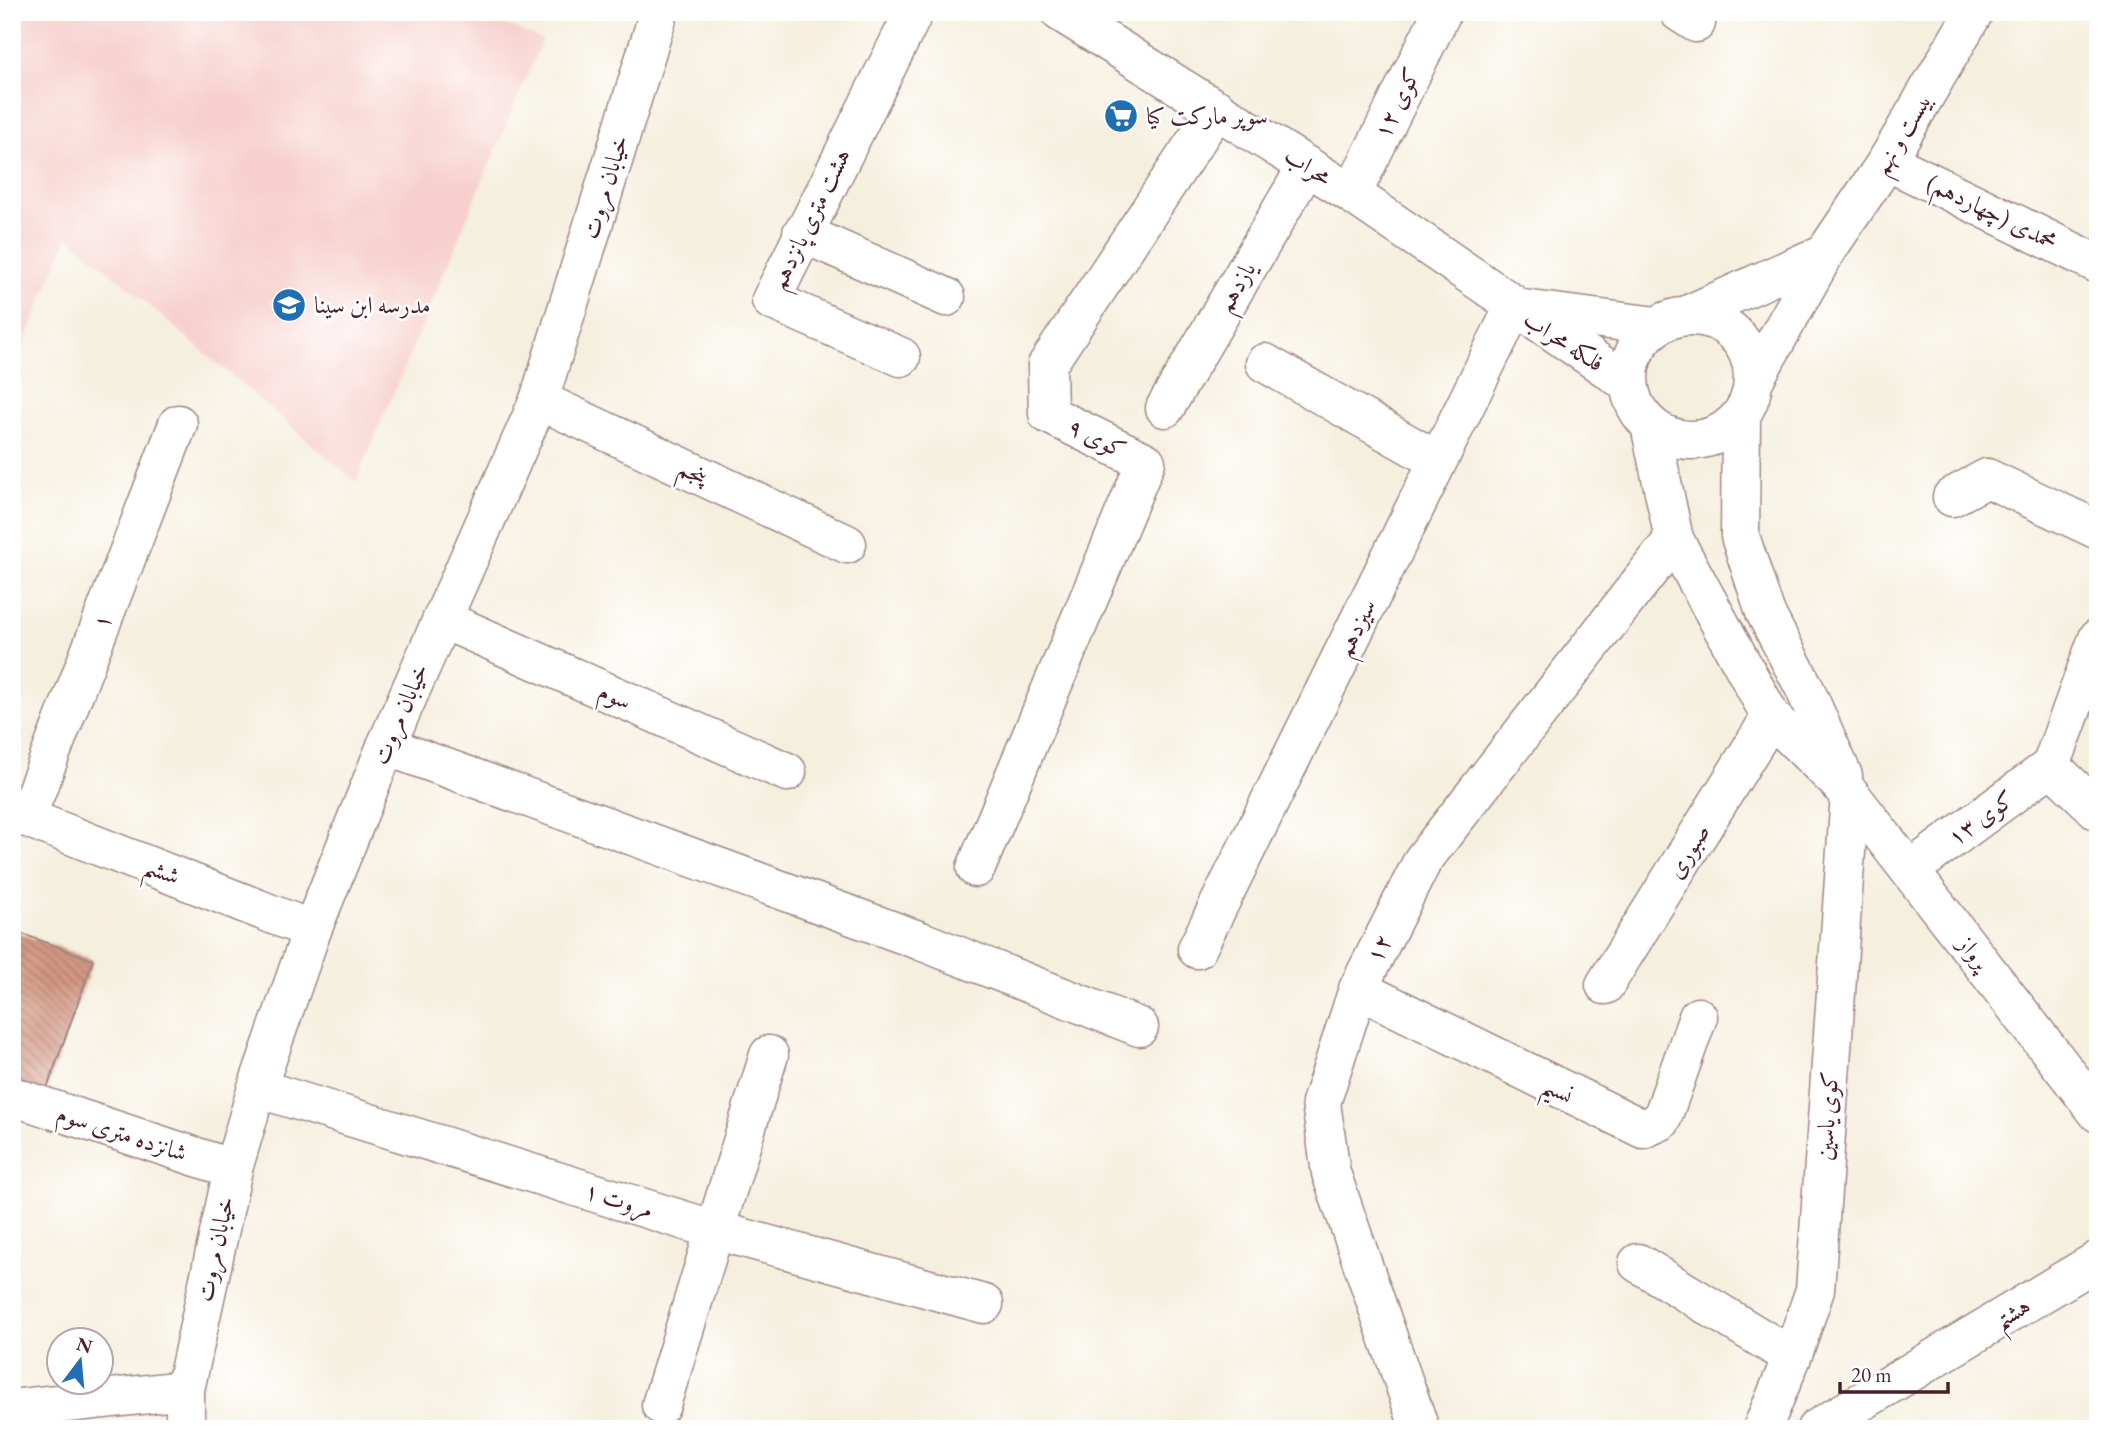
<svg xmlns="http://www.w3.org/2000/svg" width="2110" height="1441" viewBox="0 0 2110 1441" font-family="'EB Garamond',Amiri,serif">
<defs>
<pattern id="building-back-hatch" width="6" height="6" patternUnits="userSpaceOnUse" patternTransform="scale(1.75)"><rect width="6" height="6" fill="#d39782"/><path d="M-1 5l2 2M0 0l6 6M5-1l2 2" fill="none" stroke="#ad7b6b"/></pattern>
</defs>
<rect width="100%" height="100%" fill="#fff"/>
<filter id="ink" filterUnits="userSpaceOnUse"><feTurbulence type="fractalNoise" baseFrequency=".0143" numOctaves="2"/><feDisplacementMap in="SourceGraphic" scale="14" xChannelSelector="R" yChannelSelector="G"/><feConvolveMatrix kernelMatrix="1 2 1 2 8 2 1 2 1" color-interpolation-filters="sRGB"/></filter>
<filter id="wash" filterUnits="userSpaceOnUse"><feTurbulence type="fractalNoise" baseFrequency=".00686" numOctaves="4" result="noise"/><feDisplacementMap in="SourceGraphic" scale="28" xChannelSelector="R" yChannelSelector="G"/><feGaussianBlur stdDeviation="1.57" result="paint"/><feColorMatrix in="noise" values="0 0 0 0 0 0 0 0 0 0 0 0 0 0 0 0 0 1.4 0 .05"/><feComposite in="paint" operator="in"/></filter>
<g filter="url(#wash)">
<rect width="100%" height="100%" fill="#f5efde"/>
<path fill="#f7d0cd" d="M12 12H478L542 40 356 482 68 236 12 374Z"/>
<g id="blocks">
<path fill="url(#building-back-hatch)" d="M12 930 93 960 45 1094 12 1082Z"/>
</g>
</g>
<g filter="url(#ink)">
<use href="#blocks" fill-opacity="0" stroke="#a08784" stroke-width="2"/>
<g fill="none" stroke-linecap="round" stroke-linejoin="round">
<g stroke="#a08784" stroke-width="41">
<path id="street" d="M1679 12 1696 23
M1887 161 2098 264
M1352 194 1442 12
M802 233 946 297
M901 357 771 300 914 12
M1265 363 1438 461
M539 400 847 544
M1165 408 1307 166
M1952 497 1987 478 2098 530
M442 619 787 772
M386 746 921 941 1139 1027
M2051 766 2098 638
M2051 766 2098 811
M12 812 312 930
M26 818 178 424
M976 868 1146 462 1048 414 1047 365 1217 109
M1910 870 2051 766
M1197 949 1514 307
M1605 985 1771 717
M1358 989 1643 1129 1661 1121 1698 1017
M257 1088 715 1230 984 1304
M12 1096 233 1169
M1638 1263 1792 1357
M661 1405 769 1055
M12 1409 185 1390
M1420 1429 1331 1173 1321 1103 1358 989 1423 860 1674 539
M1762 1429 1792 1357 1815 1290 1850 794
M1816 1429 2098 1260"/>
</g>
<g stroke="#a08784" stroke-width="41">
<path id="secondary" d="M1060 12 1352 194 1628 383
M1523 309 1656 326
M1687 315 1825 253
M1629 378a62 62 0 1 1 124 0a62 62 0 1 1-124 0Z
M1753 382 1825 253 1887 161 1974 12
M1741 416 1740 536 1765 612 1804 687 1843 776
M1650 425 1674 539 1771 717 1850 794 2098 1113
M185 1429V1390L233 1169 257 1088 312 930 386 746 539 400 659 12"/>
</g>
<use href="#street" stroke="#fff" stroke-width="38"/>
<use href="#secondary" stroke="#fff" stroke-width="38"/>
</g>
</g>
<defs>
<g id="supermarket-disc" transform="scale(1.75)"><circle r="9.5" fill="#1f6fb2" stroke="#fff"/><path d="M-6-5.5h2.5l.6 2H6L4.5 2H-2.5L-4.4-4H-6ZM-1.5 3.2a1.3 1.3 0 1 0 .1 0ZM3 3.2a1.3 1.3 0 1 0 .1 0Z" fill="#fff"/></g>
<g id="school-disc" transform="scale(1.75)"><circle r="9.5" fill="#1f6fb2" stroke="#fff"/><path d="M0-5L7-2L0 1L-7-2ZM-4 1L0 2.5L4 1V4Q0 6-4 4Z" fill="#fff"/></g>
</defs>
<g fill-rule="evenodd">
<use href="#supermarket-disc" x="1121" y="116"/>
<use href="#school-disc" x="289" y="305"/>
</g>
<g text-anchor="middle" stroke-width="5" stroke-linejoin="round" paint-order="stroke">
<g font-size="24" fill="#4a1f2b" stroke="#fff">
<text transform="translate(1397 103) rotate(-64)" y="8">کوی ۱۲</text>
<text transform="translate(1902 134) rotate(-59)" y="8">بیست و نهم</text>
<text transform="translate(1308 166) rotate(32)" y="8">محراب</text>
<text transform="translate(605 187) rotate(-73)" y="8">خیابان مروت</text>
<text transform="translate(1992 212) rotate(26)" y="8">محمدی (چهاردهم)</text>
<text transform="translate(810 219) rotate(-64)" y="8">هشت متری پانزدهم</text>
<text transform="translate(1236 287) rotate(-60)" y="8">یازدهم</text>
<text transform="translate(1564 341) rotate(33)" y="8">فلکه محراب</text>
<text transform="translate(1097 438) rotate(26)" y="8">کوی ۹</text>
<text transform="translate(693 472) rotate(25)" y="8">پنجم</text>
<text transform="translate(102 621) rotate(-69)" y="8">۱</text>
<text transform="translate(1356 628) rotate(-64)" y="8">سیزدهم</text>
<text transform="translate(615 696) rotate(24)" y="8">سوم</text>
<text transform="translate(400 714) rotate(-67)" y="8">خیابان مروت</text>
<text transform="translate(1981 818) rotate(-36)" y="8">کوی ۱۳</text>
<text transform="translate(1688 851) rotate(-58)" y="8">صبوری</text>
<text transform="translate(162 871) rotate(21)" y="8">ششم</text>
<text transform="translate(1379 948) rotate(-63)" y="8">۱۲</text>
<text transform="translate(1974 953) rotate(52)" y="8">پرواز</text>
<text transform="translate(1558 1090) rotate(27)" y="8">نسیم</text>
<text transform="translate(1827 1116) rotate(-86)" y="8">کوی یاسین</text>
<text transform="translate(122 1133) rotate(18)" y="8">شانزده متری سوم</text>
<text transform="translate(619 1200) rotate(17)" y="8">مروت ۱</text>
<text transform="translate(215 1249) rotate(-78)" y="8">خیابان مروت</text>
<text transform="translate(2012 1313) rotate(-32)" y="8">هشتم</text>
</g>
<g font-size="24" fill="#4a1f2b" stroke="#fff" text-anchor="start">
<text x="1146" y="124">سوپر مارکت کیا</text>
<text x="314" y="313">مدرسه ابن سینا</text>
</g>
</g>
<rect width="2110" height="1441" fill="none" stroke="#fff" stroke-width="42"/>
<g transform="translate(80 1361) rotate(16)"><circle r="33" fill="#ffffff" stroke="#b7a5aa" stroke-width="2"/>
<path d="M0-5L12 26L0 18L-12 26Z" fill="#1f6fb2"/>
<text y="-10" font-size="19" font-weight="bold" text-anchor="middle" fill="#4a1f2b">N</text>
</g>
<path d="M1840 1382v10h108v-10" fill="none" stroke="#4a1f2b" stroke-width="3.5"/>
<text x="1851" y="1382" font-size="21" fill="#4a1f2b" stroke="#ffffff" stroke-width="5" paint-order="stroke">20 m</text>
</svg>
